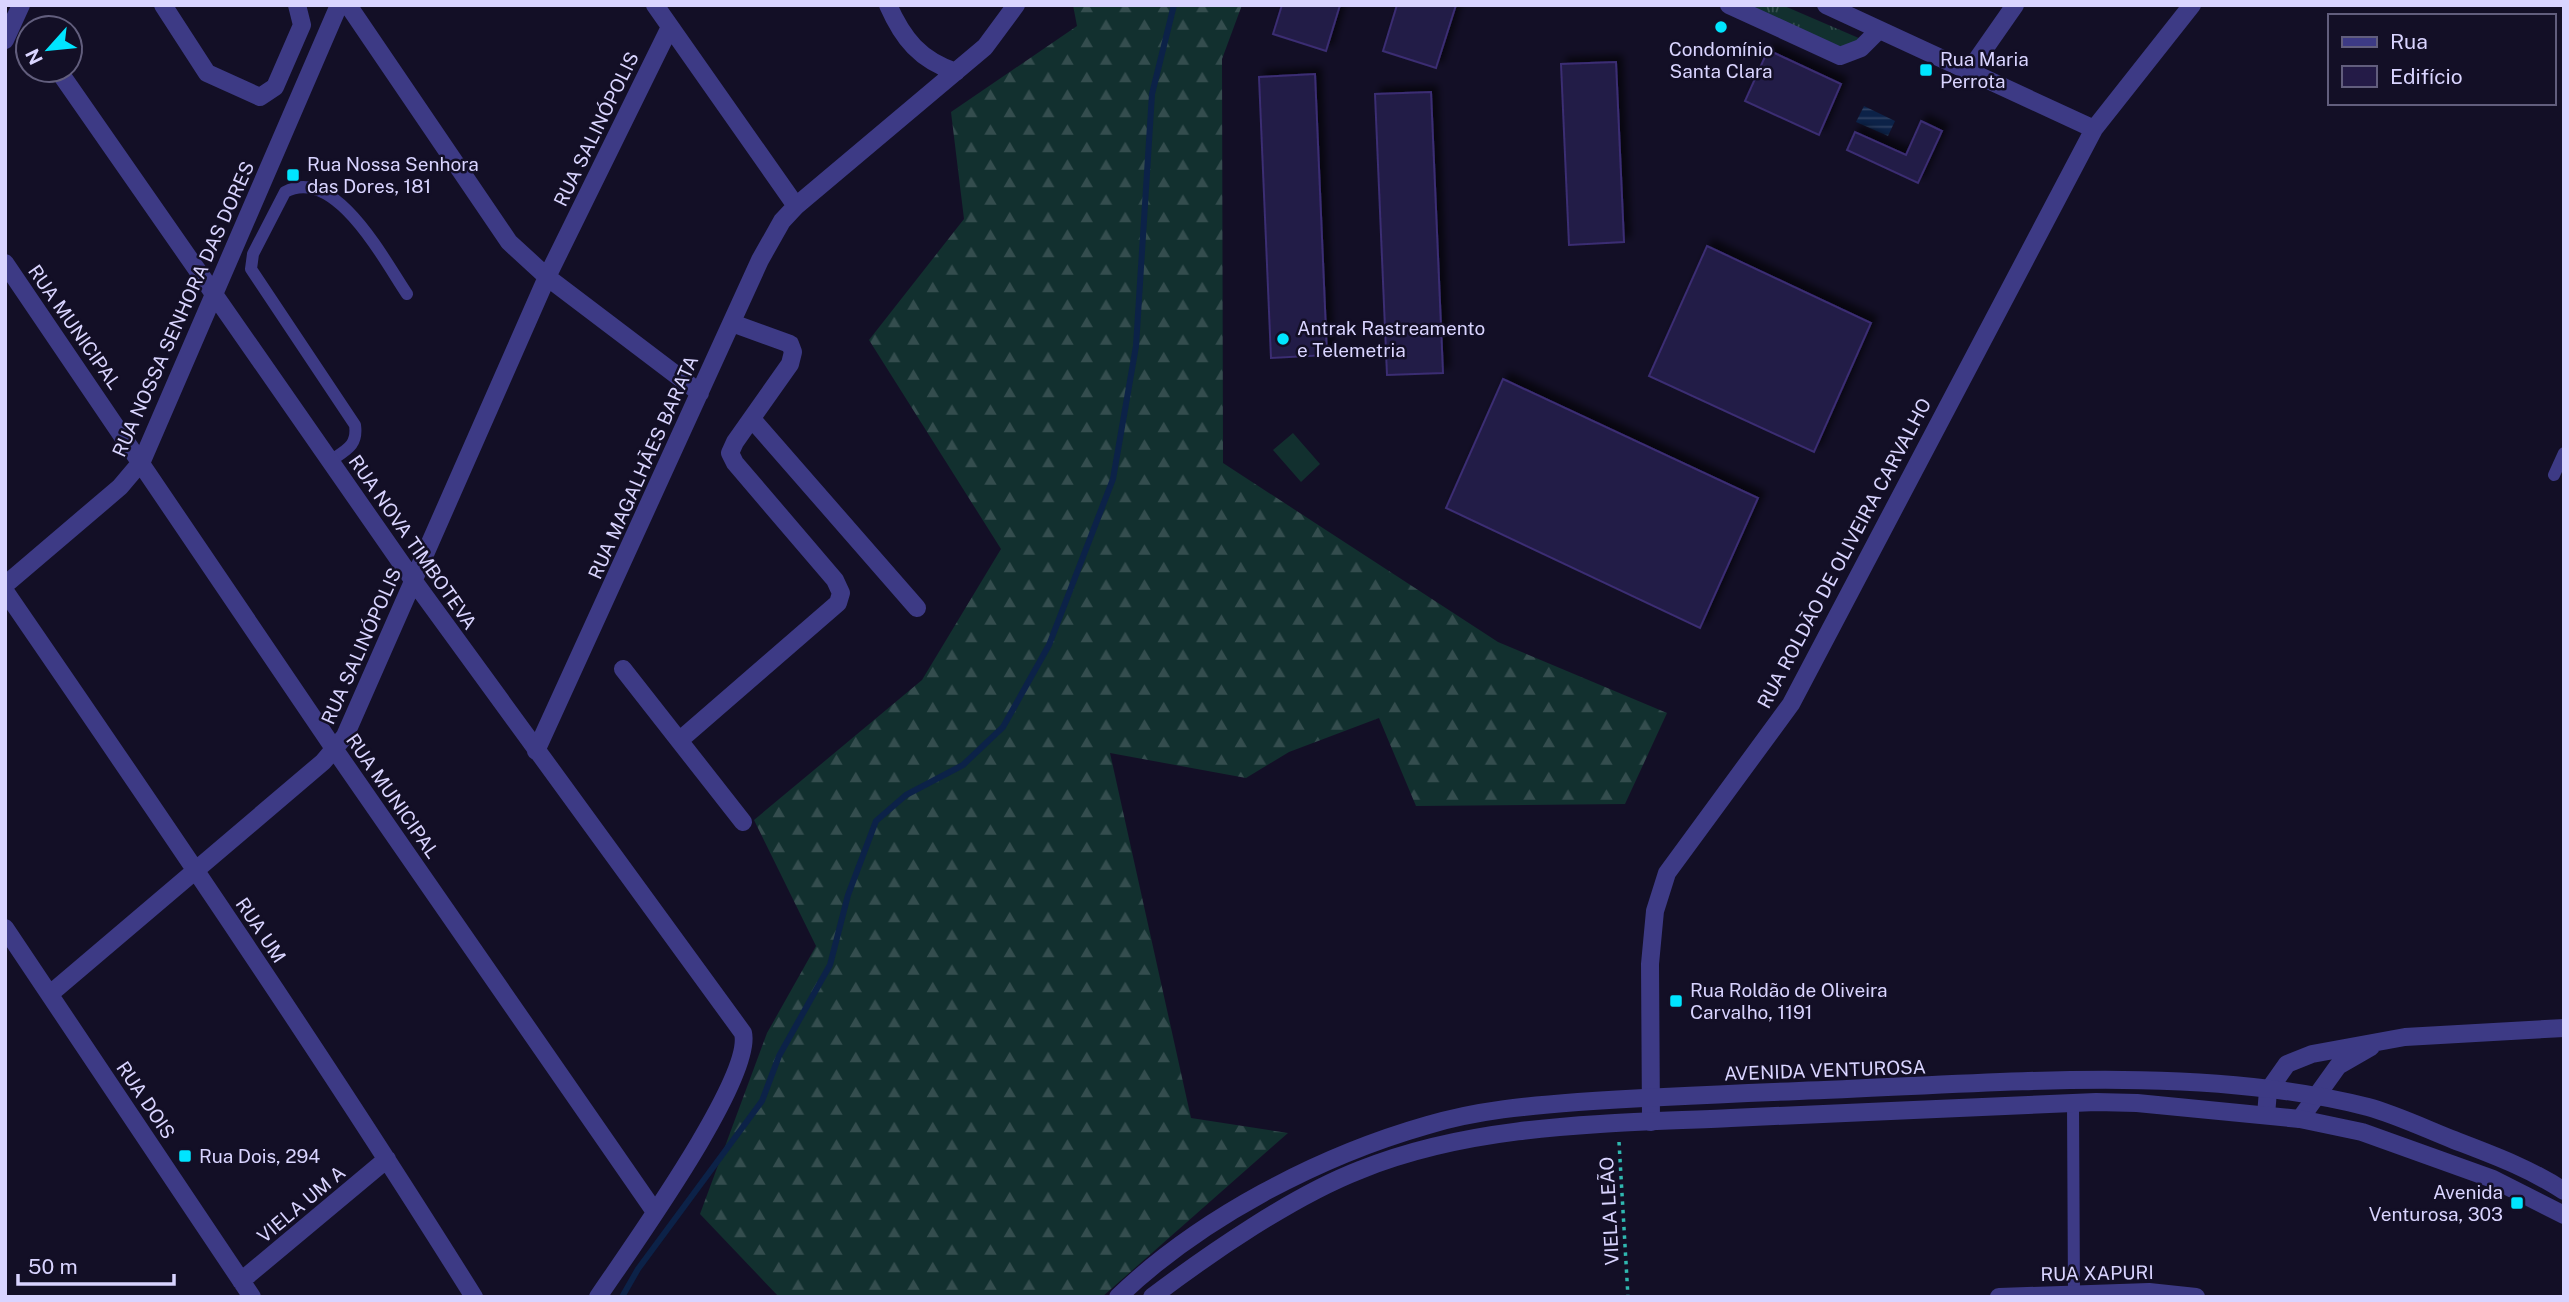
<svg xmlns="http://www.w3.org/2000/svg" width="2569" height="1302" viewBox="0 0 2569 1302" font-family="'Public Sans',sans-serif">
<defs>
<pattern id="grass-tufts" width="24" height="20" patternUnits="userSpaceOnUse" patternTransform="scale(1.75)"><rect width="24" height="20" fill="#12302f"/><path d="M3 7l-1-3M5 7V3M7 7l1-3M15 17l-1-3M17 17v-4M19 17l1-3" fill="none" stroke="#344d4e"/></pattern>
<pattern id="forest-firs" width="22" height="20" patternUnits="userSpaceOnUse" patternTransform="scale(1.75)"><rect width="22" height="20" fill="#12302f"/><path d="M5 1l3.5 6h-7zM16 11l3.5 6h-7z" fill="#344d4e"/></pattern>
<pattern id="water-rules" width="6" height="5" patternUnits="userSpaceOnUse" patternTransform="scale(1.75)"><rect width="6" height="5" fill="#0c2248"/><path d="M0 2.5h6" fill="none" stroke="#2f4163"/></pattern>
<filter id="shadow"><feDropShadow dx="6" dy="-6" stdDeviation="3.5" flood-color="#0009"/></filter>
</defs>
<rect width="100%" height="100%" fill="#130f26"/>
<path fill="url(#grass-tufts)" d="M1743 5H1782L1861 39 1847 47 1839 46Z"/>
<path fill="url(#forest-firs)" d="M1073 5H1242L1222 59 1223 463 1498 642 1667 713 1625 804 1416 806 1379 718 1289 752 1246 778 1110 753 1191 1118 1288 1133 1102 1297H779L700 1214 767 1033 816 946 754 820 922 680 1001 549 869 340 964 219 951 112 1077 26Z"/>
<path fill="#12302f" d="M1293 433 1320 464 1301 482 1273 450Z"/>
<path fill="url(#water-rules)" d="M1864 106 1895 121 1888 136 1856 122Z"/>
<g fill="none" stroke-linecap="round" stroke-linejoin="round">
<path stroke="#0c2248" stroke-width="6" d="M622 1297 638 1269 762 1101 779 1056 830 965 848 895 876 821 906 795 963 765 1003 727 1049 645 1113 479 1136 346 1152 94 1174 5"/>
</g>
<path fill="#241b47" stroke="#3b2d73" stroke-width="2" filter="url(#shadow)" d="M1282 5H1340L1326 51 1273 34Z
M1397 5H1456L1436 68 1383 51Z
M1768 50 1841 84 1819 135 1745 101Z
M1616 62 1624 242 1569 245 1561 64Z
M1315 74 1327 355 1271 358 1259 77Z
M1431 92 1443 373 1387 375 1375 94Z
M1921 121 1942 131 1918 183 1847 150 1855 132 1906 155Z
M1707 246 1871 323 1814 452 1649 376Z
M1503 379 1758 498 1700 628 1446 508Z"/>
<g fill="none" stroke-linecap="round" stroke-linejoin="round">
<path stroke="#2fb8b0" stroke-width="3.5" stroke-dasharray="3.5 5" stroke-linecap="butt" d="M1619 1142 1628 1297"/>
<path stroke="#3d3a85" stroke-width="12" d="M330 461C346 450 358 446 355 425L251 269 253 254 285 192C335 164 385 262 407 294
M2554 475 2564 453
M2073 1103 2074 1297"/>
<path stroke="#3d3a85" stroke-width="18" d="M163 5 207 73 260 97 275 87 302 25 297 5
M348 5 509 242 547 277 700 393
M655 5 796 206
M888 5C903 39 920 60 956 72
M1729 5 1840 56 1861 48 1879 30
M1826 5 2094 129
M5 40 21 5
M58 70 413 580 743 1033C754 1078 628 1252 598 1297
M1969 71 2015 5
M5 263 335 750 655 1212
M752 419 917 608
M5 585 120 487 142 461 339 5
M5 591C165 824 324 1057 474 1297
M623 669 743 822
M680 740 838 603 841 593 835 580 735 463 730 453 735 442 790 364 793 352 790 344 732 323
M536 751 760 260 782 221 796 206 985 47 1016 5
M5 928 252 1297
M50 994 323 762 345 736 547 277 670 27
M2266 1115 2268 1091 2287 1064 2312 1054 2405 1037 2564 1028
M2300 1119 2338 1066 2371 1047
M1651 1122 1650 964 1655 911 1667 873 1791 704 2094 129 2192 5
M241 1281 387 1159
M1999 1297 2149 1292 2196 1297"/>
<path stroke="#3d3a85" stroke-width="18" d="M1118 1297C1200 1218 1319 1156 1428 1125 1478 1110 1527 1106 1578 1102 1652 1097 1725 1094 1799 1091 1980 1085 2193 1062 2368 1107 2397 1115 2426 1129 2454 1140 2493 1155 2529 1168 2564 1191
M1152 1297C1210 1253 1293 1196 1360 1170 1476 1123 1607 1124 1731 1118 1853 1113 1974 1107 2096 1102L2137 1103 2300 1119 2362 1132 2493 1179 2564 1215"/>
</g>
<g fill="#00e5ff" stroke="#130f26" stroke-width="2.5">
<circle cx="1721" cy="27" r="7"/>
<rect x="1919" y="63" width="14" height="14" rx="3.5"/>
<rect x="286" y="168" width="14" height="14" rx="3.5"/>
<circle cx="1283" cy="339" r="7"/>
<rect x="1669" y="994" width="14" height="14" rx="3.5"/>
<rect x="178" y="1149" width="14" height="14" rx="3.5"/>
<rect x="2510" y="1196" width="14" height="14" rx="3.5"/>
</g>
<g text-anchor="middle" stroke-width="5" stroke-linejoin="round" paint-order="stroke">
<g font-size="19" fill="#d9d4ff" stroke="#130f26" text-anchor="start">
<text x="1721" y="56" text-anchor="middle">Condomínio<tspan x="1721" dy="22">Santa Clara</tspan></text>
<text x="1940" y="66">Rua Maria<tspan x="1940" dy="22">Perrota</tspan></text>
<text x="307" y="171">Rua Nossa Senhora<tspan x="307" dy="22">das Dores, 181</tspan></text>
<text x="1297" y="335">Antrak Rastreamento<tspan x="1297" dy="22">e Telemetria</tspan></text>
<text x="1690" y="997">Rua Roldão de Oliveira<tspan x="1690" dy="22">Carvalho, 1191</tspan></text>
<text x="199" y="1163">Rua Dois, 294</text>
<text x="2503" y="1199" text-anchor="end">Avenida<tspan x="2503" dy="22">Venturosa, 303</tspan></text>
</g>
<g font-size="19" fill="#d9d4ff" stroke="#130f26">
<text transform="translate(596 129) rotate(-64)" y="7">RUA SALINÓPOLIS</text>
<text transform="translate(183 309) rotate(-66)" y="7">RUA NOSSA SENHORA DAS DORES</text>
<text transform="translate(75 327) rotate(55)" y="7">RUA MUNICIPAL</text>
<text transform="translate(643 467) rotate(-66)" y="7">RUA MAGALHÃES BARATA</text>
<text transform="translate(413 542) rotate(55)" y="7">RUA NOVA TIMBOTEVA</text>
<text transform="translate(1844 553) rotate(-62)" y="7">RUA ROLDÃO DE OLIVEIRA CARVALHO</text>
<text transform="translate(361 646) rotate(-66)" y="7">RUA SALINÓPOLIS</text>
<text transform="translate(393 796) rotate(55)" y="7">RUA MUNICIPAL</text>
<text transform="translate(261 930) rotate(56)" y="7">RUA UM</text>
<text transform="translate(1825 1070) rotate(-2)" y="7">AVENIDA VENTUROSA</text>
<text transform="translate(146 1100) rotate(56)" y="7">RUA DOIS</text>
<text transform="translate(301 1204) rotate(-40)" y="7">VIELA UM A</text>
<text transform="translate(1609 1211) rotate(-93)" y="7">VIELA LEÃO</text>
<text transform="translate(2097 1273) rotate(-1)" y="7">RUA XAPURI</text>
</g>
</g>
<rect width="2569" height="1302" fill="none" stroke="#d9d4ff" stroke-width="14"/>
<rect x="2328" y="14" width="228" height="91" fill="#130f26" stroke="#625e7d" stroke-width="2"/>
<rect x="2342" y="37" width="35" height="10" fill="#3d3a85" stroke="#625e7d" stroke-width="2"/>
<text x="2390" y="49" font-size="21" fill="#d9d4ff">Rua</text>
<rect x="2342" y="66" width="35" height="21" fill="#241b47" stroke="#625e7d" stroke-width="2"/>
<text x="2390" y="84" font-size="21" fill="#d9d4ff">Edifício</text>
<g transform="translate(49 49) rotate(243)"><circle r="33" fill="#130f26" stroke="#625e7d" stroke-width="2"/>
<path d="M0-5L12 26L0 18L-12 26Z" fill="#00e5ff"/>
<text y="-10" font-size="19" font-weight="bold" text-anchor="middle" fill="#d9d4ff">N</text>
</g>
<path d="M18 1274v10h156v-10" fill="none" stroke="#d9d4ff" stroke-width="3.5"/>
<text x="28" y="1274" font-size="21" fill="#d9d4ff" stroke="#130f26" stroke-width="5" paint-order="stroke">50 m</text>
</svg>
